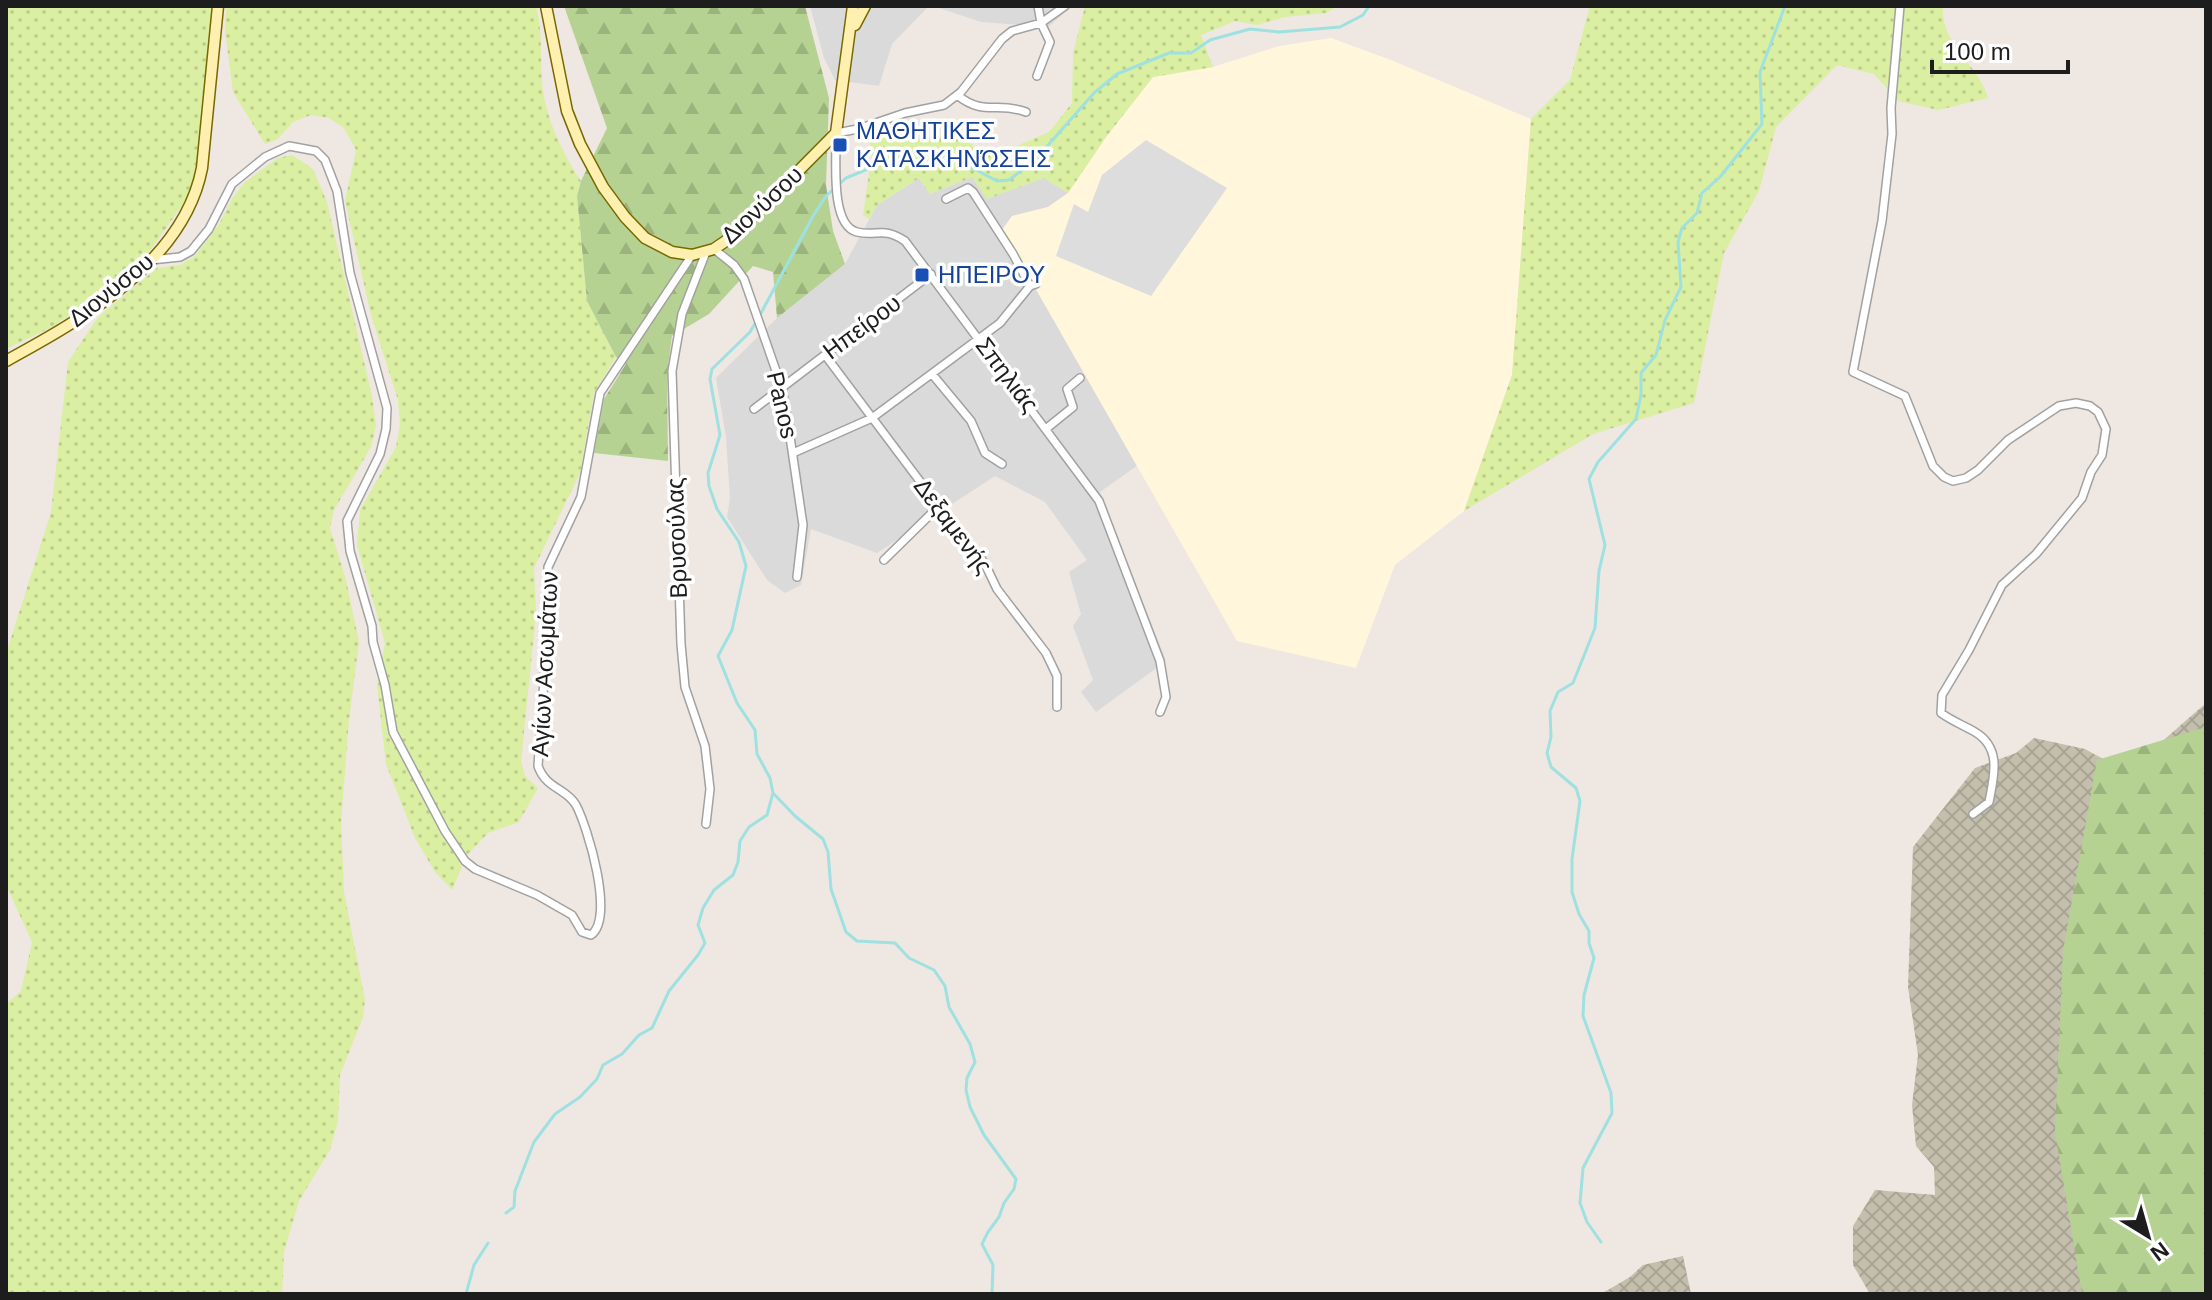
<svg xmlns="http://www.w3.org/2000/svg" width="2212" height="1300" viewBox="0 0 2212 1300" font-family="Arial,sans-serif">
<defs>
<pattern id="construction-cross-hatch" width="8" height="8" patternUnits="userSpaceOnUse" patternTransform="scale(2)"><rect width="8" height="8" fill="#c4bfad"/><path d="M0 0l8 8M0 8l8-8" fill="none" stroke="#a8a494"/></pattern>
<pattern id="grass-dots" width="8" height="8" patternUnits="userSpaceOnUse" patternTransform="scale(2)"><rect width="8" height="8" fill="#daefa2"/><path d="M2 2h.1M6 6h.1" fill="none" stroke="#bbcc8b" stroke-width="1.8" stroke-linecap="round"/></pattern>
<pattern id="forest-firs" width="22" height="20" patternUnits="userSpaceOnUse" patternTransform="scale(2)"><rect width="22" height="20" fill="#b5d293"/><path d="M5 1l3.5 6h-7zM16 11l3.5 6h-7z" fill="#9bb47e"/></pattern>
</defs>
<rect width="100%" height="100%" fill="#efe7e2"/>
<path fill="#dbdada" d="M810 6H929L892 44 879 86 835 80 824 58Z
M933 6H1073L1048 27 981 22Z
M972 177 987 198 1044 178 1068 193 1048 207 1012 216 1002 230 1138 465 1100 492 1166 661 1096 712 1081 692 1093 680 1073 626 1081 614 1069 572 1087 560 1045 502 995 476 877 553 811 529 801 585 785 593 767 580 727 517 730 499 726 437 716 378 777 318 845 264 877 205 919 178 930 194Z"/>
<path fill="#fff6db" d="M1331 38 1391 60 1531 119 1512 375 1464 511 1395 565 1356 668 1237 641 1002 230 1012 216 1048 207 1068 193 1106 137 1153 77 1213 67 1279 46Z"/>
<path fill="url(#construction-cross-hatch)" d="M2206 703V1294H1870L1853 1265V1226L1875 1190 1935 1195 1934 1167 1916 1146 1912 1105 1918 1055 1908 987 1913 847 1975 768 2016 753 2034 738 2085 749 2121 769 2143 758Z
M1683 1256 1691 1294H1601L1630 1277 1643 1265Z"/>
<path fill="url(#grass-dots)" d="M6 6H212L196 169 188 197 147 255 102 294 52 327 6 349Z
M226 6H536C543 32 540 55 542 81 544 115 562 153 581 181L577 196 587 301 616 357 594 393 580 473 534 568 536 614 521 761 525 776 538 788 519 822 488 833 467 855 452 890 435 872 415 838 386 764 377 685 385 643 357 545 360 510 396 447 400 424 398 400 371 315 345 201 356 150 344 128 329 118 311 115 293 122 278 139 265 144 233 92 225 31Z
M1085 6H1338L1326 13 1285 17 1257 25 1235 21 1201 35 1213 67 1153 77 1106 137 1068 193 1044 178 987 199 972 177 930 194 919 178 877 205 869 219 863 215 872 152 867 130 896 121 907 142C931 136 950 131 973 145L976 155 1007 150 1049 132 1072 103 1073 53Z
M1590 6H1943C1940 45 1979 64 1988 98L1938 110 1898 101 1874 74 1837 65 1776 127 1759 191 1724 253 1694 403 1593 434 1464 511 1512 375 1531 119 1570 80Z
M292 155 313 169 327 202 372 396 376 426 371 447 334 510 330 528 346 580 359 642 349 720 341 822 344 892 365 1000 363 1017 340 1075 338 1121 330 1150 299 1201 284 1252 282 1294H6V1004L21 991 32 942 6 885V654L51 512 68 362 98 317 157 268 180 265 195 256 219 224 233 197 245 182 278 158Z"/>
<path fill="url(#forest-firs)" d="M564 6H805L829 98 826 185 833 231 845 264 777 318 773 272 753 266 709 314 672 336 667 373 668 461 594 453 604 399 626 364 616 357 587 301 577 196 581 181 607 128Z
M2206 727V1294H2082L2055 1132 2063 951 2097 760Z"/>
<path fill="#ddd" d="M1146 140 1227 188 1151 296 1056 256 1074 204 1088 212 1102 175Z"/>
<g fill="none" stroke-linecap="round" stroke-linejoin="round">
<path stroke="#9ee1e0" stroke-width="3" d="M760 315 813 216 826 196 846 178 902 155 920 152 938 153 959 161 997 181 1009 180 1035 160 1094 93 1117 74 1169 53H1191L1210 40 1250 29 1279 32 1340 27 1363 15 1369 6
M773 793 795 816 823 839 828 852 831 889 846 932 857 941 895 943 909 958 934 970 945 986 949 1007 970 1044 975 1062 967 1078 966 1090 970 1107 984 1135 1016 1179 1014 1189 1004 1203 999 1217 988 1232 982 1244 993 1265 992 1294
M506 1213 514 1207 515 1191 534 1142 555 1114 580 1097 597 1079 603 1065 622 1054 639 1035 652 1028 669 991 698 955 705 943 698 925 703 908 714 890 733 875 738 862 740 841 749 827 767 815 773 793 770 778 757 754 755 730 737 703 718 656 732 630 746 566 739 542 717 509 709 486 708 473 720 435 710 379 712 369 750 332 756 322
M1601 1242 1587 1222 1580 1203 1583 1168 1612 1113 1611 1093 1583 1016 1584 995 1594 958 1589 943V931L1579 914 1572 892V859L1580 801 1576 788 1551 767 1547 753 1551 737 1550 711 1558 692 1573 683 1595 628 1599 571 1605 545 1589 479 1598 462 1636 419 1641 395V373L1656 355 1665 320 1681 287 1678 242 1682 228 1697 213 1702 193 1720 177 1762 124 1760 72 1785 6
M466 1294 474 1265 488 1243"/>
<g stroke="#a1a1a1" stroke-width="10">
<path id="street" d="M1065 6 1041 23 1012 31 1002 39 961 92 944 105 905 113 858 129 836 133C837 156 829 225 857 232 877 237 883 226 905 241L1099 501 1160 661 1166 697 1160 712
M1900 6 1891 108 1892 134 1882 221 1853 372 1905 396 1933 466 1944 477 1953 481 1966 478 1978 470 2008 440 2059 406 2076 403 2090 406 2098 412 2106 429 2102 455 2091 472 2082 498 2036 554 2002 585 1969 650 1942 695 1941 713C1952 721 1963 725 1975 732 2002 748 1994 776 1989 802L1973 814
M1037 76 1050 42 1041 23 1038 6
M957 95C985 117 996 101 1026 112
M946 199 968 188 973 192 1013 254 1030 286
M714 249 734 265 744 279 782 388 788 423 803 525 797 577
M151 260 180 257 191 251 209 229 232 184 265 157 289 146 316 151 325 160 337 191 350 273 387 408 386 429 380 454 347 521 350 551 372 626 373 642 385 685 393 732 445 831 465 861 475 869 537 895 572 915 582 932 591 935C615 918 588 828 576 805 566 788 546 789 538 766L548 623V567L581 497 600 393 692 255
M825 355 931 496 945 525 973 548 985 564 997 589 1046 653 1057 676V707
M932 374 971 421 985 453 1002 464
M754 409 931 274
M1047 428 1073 407 1067 389 1080 378
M793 453 872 418 1000 323 1030 286 1036 284
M884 560 937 508
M706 824 710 789 705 746 685 687 681 644 672 371 682 314 706 252"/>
</g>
<g stroke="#786800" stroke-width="13">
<path id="secondary" d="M546 6 567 111 580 144 603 187 625 217 645 238 672 252 692 255 714 249 736 234 836 133 853 6
M855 25 865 6
M6 361C83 319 184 262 202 168L218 6"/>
</g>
<use href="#street" stroke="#fff" stroke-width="7"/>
<use href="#secondary" stroke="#fff0b0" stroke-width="10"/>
</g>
<g fill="#1a4fb4" stroke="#fff" stroke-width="3">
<rect x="832" y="137" width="16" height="16" rx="4"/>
<rect x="914" y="267" width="16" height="16" rx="4"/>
</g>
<g text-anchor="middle" stroke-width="7" stroke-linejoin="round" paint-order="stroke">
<g font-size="24" fill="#164399" stroke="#fff" text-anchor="start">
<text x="856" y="139">ΜΑΘΗΤΙΚΕΣ<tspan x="856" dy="28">ΚΑΤΑΣΚΗΝΏΣΕΙΣ</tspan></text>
<text x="938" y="283">ΗΠΕΙΡΟΥ</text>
</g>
<g font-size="24" fill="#1d1d1d" stroke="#fff">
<text transform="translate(762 205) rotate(-43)" y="8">Διονύσου</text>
<text transform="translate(111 290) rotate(-39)" y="8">Διονύσου</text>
<text transform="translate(862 327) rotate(-37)" y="8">Ηπείρου</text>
<text transform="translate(1007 375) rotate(53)" y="8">Σπηλιάς</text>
<text transform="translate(782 405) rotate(77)" y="8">Panos</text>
<text transform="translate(953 526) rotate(53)" y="8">Δεξαμενής</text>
<text transform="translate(677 538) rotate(-92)" y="8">Βρυσούλας</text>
<text transform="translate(545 664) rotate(-87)" y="8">Αγίων Ασωμάτων</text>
</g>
</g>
<rect width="2212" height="1300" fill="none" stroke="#1d1d1d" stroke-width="16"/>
<g transform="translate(2148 1236) rotate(143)" stroke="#ffffff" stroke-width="6" paint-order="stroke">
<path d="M0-6L14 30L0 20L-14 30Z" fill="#1d1d1d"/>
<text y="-12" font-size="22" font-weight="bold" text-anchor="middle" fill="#1d1d1d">N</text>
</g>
<path d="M1932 60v12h136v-12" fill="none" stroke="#1d1d1d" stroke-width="4"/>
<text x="1944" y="60" font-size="24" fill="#1d1d1d" stroke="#ffffff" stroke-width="6" paint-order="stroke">100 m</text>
</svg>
